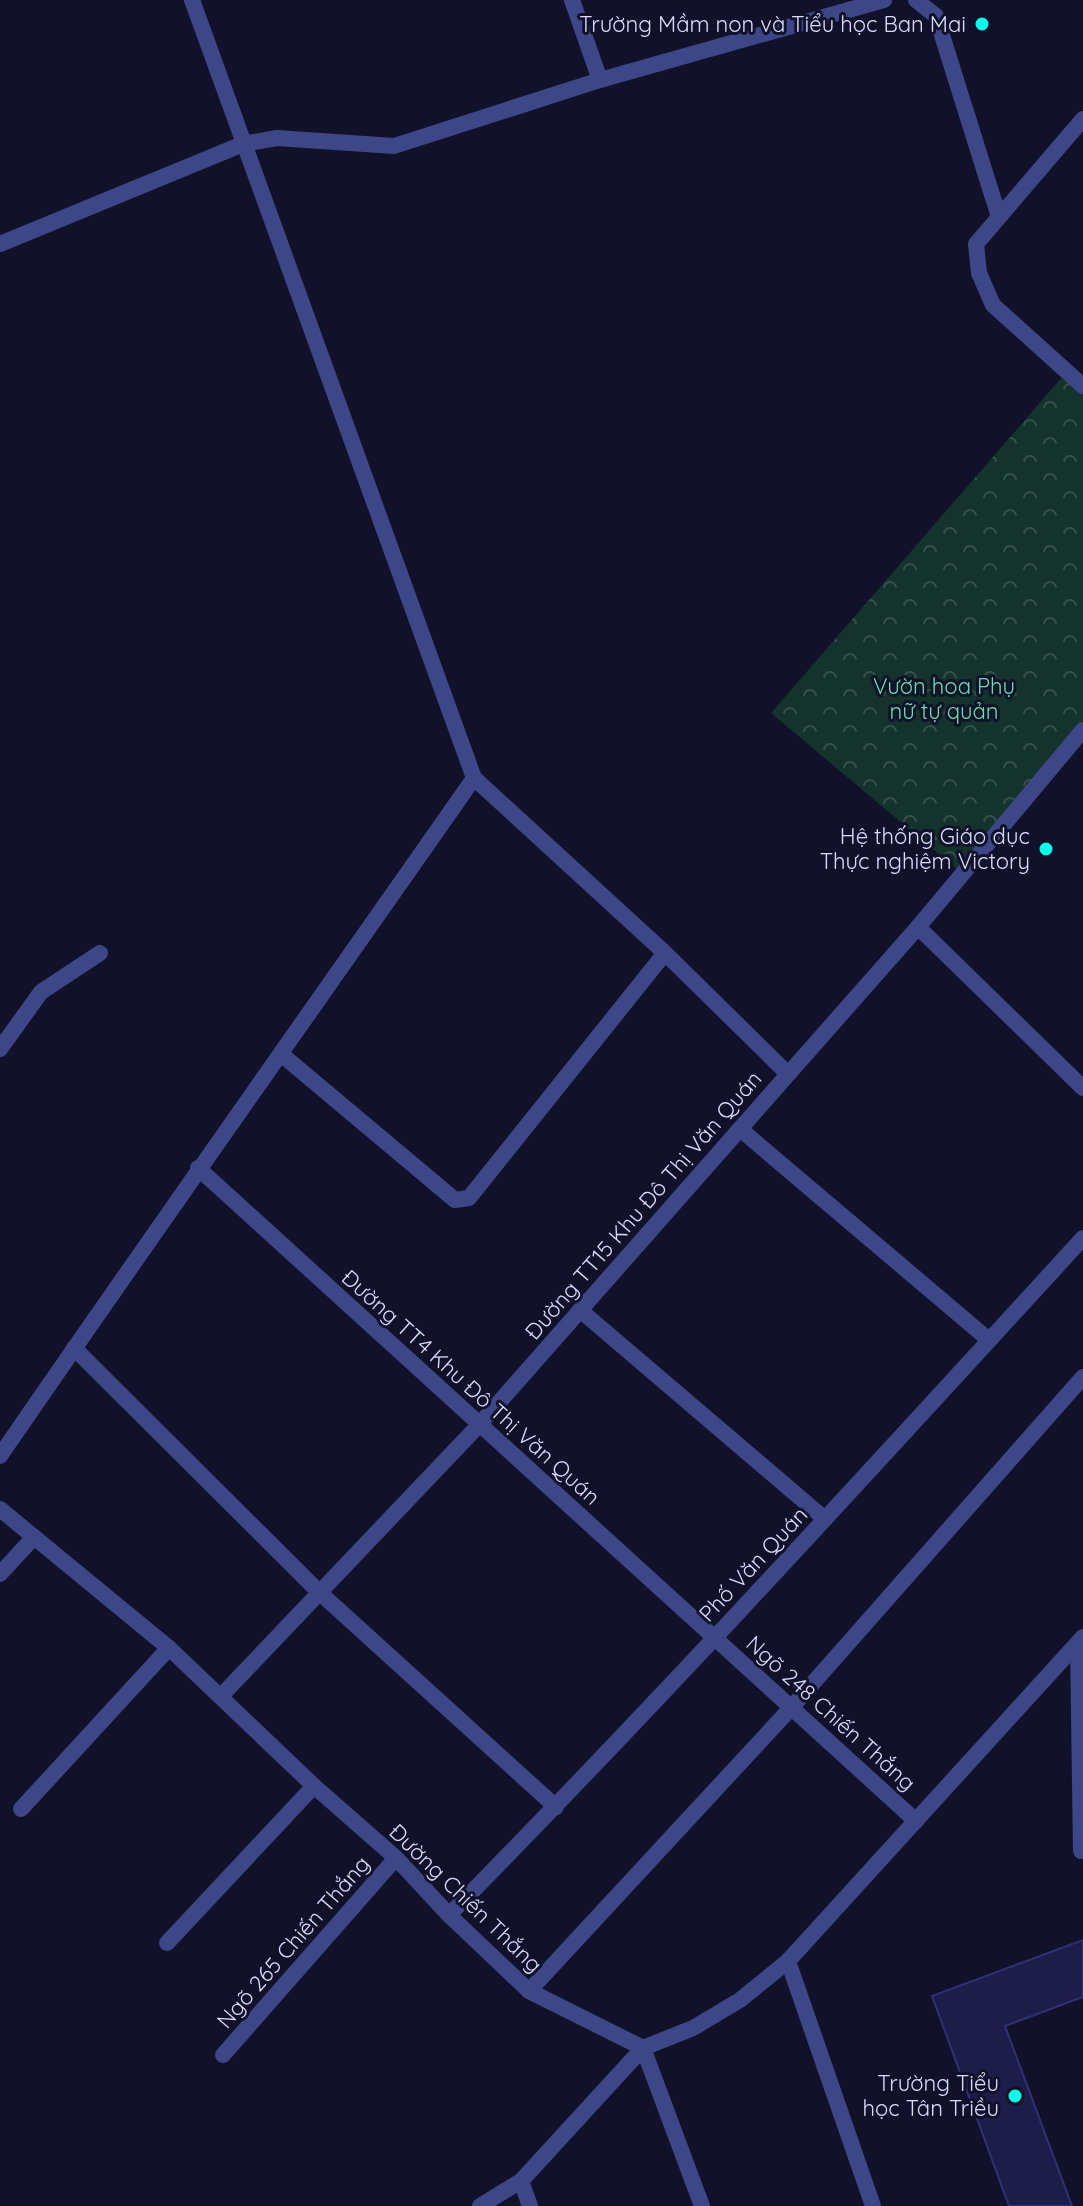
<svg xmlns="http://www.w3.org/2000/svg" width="1083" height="2206" viewBox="0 0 1083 2206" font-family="Quicksand,sans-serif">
<defs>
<pattern id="forest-crowns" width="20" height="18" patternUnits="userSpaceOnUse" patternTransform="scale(2)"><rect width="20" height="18" fill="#14332d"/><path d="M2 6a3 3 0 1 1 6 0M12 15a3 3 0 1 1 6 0" fill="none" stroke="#36504c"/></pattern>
</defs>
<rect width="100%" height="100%" fill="#111129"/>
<path fill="url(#forest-crowns)" d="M1063 376 1083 394V722L959 871 771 713Z"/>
<path fill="#1e1d4a" stroke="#313076" stroke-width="2" d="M1083 1940V1997L1005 2026 1072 2206H1009L932 1996Z"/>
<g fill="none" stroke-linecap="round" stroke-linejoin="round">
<path stroke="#3d4788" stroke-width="16" d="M192 0 474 778 665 953 788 1074
M572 0 600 80 884 0
M916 0 936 16 999 217
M1083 119 976 244 979 273 993 305 1083 386
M0 244 243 144 277 138 394 146 600 80
M918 927 1083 1088
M0 1049 41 992 100 953
M281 1054 455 1200 469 1198 665 953
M740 1129 989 1340
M580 1310 825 1519
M0 1456C156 1229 316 1004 474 778
M0 1574 34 1537
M1078 1643 1081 1851
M21 1809 169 1648
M167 1943 314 1786
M788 1961 873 2206
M529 1991 791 1708 1083 1377
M223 2055 396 1858
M521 2181 530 2206
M480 2206 521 2181 643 2048 702 2206"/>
<path stroke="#3d4788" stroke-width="16" d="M198 1168 916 1821
M74 1348 319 1592 556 1807
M221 1696 479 1425 918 927 1083 730
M449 1915C666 1695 874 1466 1083 1238"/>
<path stroke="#3d4788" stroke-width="16" d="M0 1509 169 1648 314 1786 396 1858 449 1915 529 1991 643 2048 693 2028 740 2000 788 1961 1083 1637"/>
</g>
<g fill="#09fbea" stroke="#111129" stroke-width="3">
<circle cx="982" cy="24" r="8"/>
<circle cx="1046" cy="849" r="8"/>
<circle cx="1015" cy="2096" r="8"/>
</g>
<g text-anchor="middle" stroke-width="6" stroke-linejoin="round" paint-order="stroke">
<g font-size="22" fill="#dadcfe" stroke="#111129" text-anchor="end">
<text x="966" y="32">Trường Mầm non và Tiểu học Ban Mai</text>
<text x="1030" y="844">Hệ thống Giáo dục<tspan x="1030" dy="25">Thực nghiệm Victory</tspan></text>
<text x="999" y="2091">Trường Tiểu<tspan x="999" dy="25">học Tân Triều</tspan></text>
</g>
<g font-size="22" fill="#65dfab" stroke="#111129">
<text x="944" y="694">Vườn hoa Phụ<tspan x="944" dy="25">nữ tự quản</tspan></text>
</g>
<g font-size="22" fill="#dadcfe" stroke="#111129">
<text transform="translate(643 1205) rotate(-49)" y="8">Đường TT15 Khu Đô Thị Văn Quán</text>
<text transform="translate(471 1387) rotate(42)" y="8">Đường TT4 Khu Đô Thị Văn Quán</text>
<text transform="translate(753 1564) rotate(-47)" y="8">Phố Văn Quán</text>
<text transform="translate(831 1713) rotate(42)" y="8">Ngõ 248 Chiến Thắng</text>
<text transform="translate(466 1898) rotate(44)" y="8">Đường Chiến Thắng</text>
<text transform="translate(293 1942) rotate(-49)" y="8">Ngõ 265 Chiến Thắng</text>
</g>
</g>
</svg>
